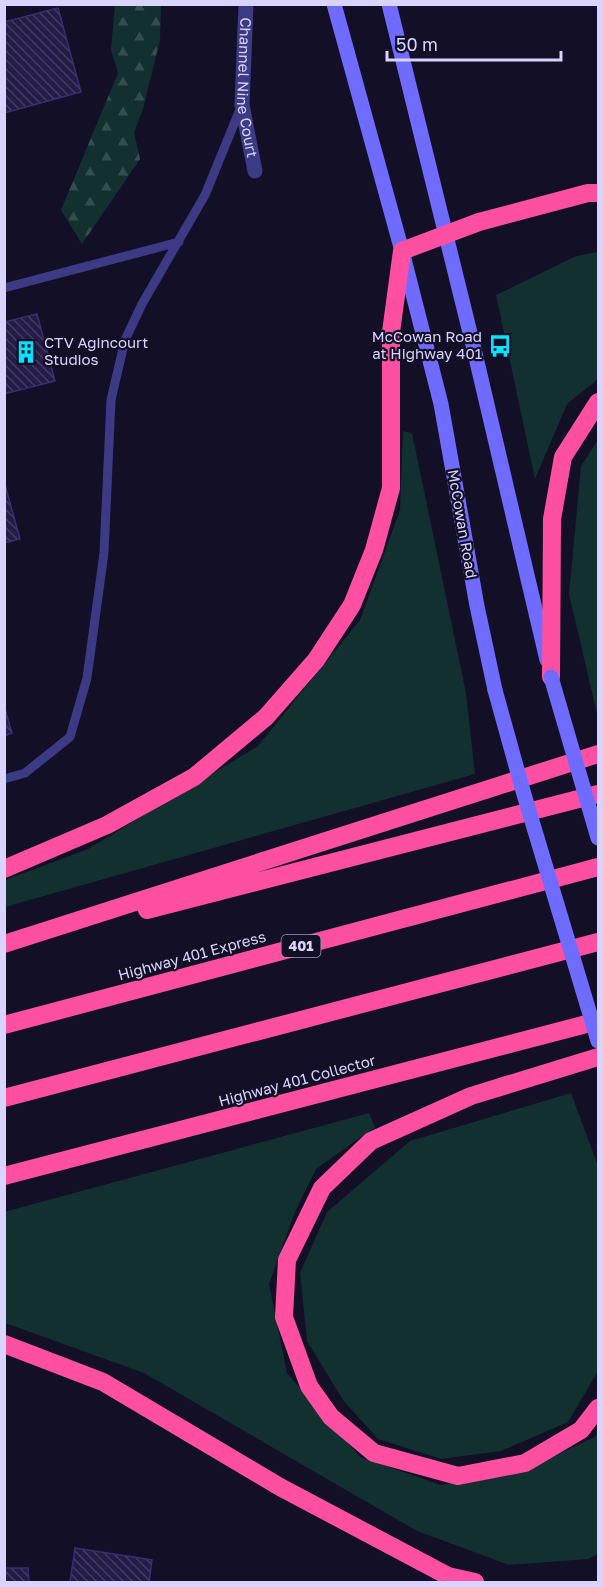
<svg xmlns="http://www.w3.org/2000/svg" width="603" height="1587" viewBox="0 0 603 1587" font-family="'Golos Text',sans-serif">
<defs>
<pattern id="forest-firs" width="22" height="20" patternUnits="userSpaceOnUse" patternTransform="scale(1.5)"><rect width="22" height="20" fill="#12302f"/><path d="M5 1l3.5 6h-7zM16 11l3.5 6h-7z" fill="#344d4e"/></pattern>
<pattern id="building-back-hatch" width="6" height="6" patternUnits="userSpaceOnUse" patternTransform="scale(1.5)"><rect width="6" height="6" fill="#241b47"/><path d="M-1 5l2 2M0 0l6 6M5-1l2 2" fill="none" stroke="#433b63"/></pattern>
</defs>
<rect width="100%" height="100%" fill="#130f26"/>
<path fill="#12302f" d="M598 252V379L567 404 535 479 496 295 576 256Z
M403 431 412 433 466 693 475 774 5 907V880L88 849 258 746 360 620 400 510Z
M598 440V718L569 594 581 466Z
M571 1093 598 1166V1371L568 1422 501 1451 441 1459 378 1439 343 1400 307 1341 300 1273 327 1212 410 1141Z
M369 1113 375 1127 316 1169 295 1212 269 1284 287 1373 360 1457 441 1485 515 1473 595 1437 598 1431V1554L588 1559 509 1565 417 1531 144 1373 5 1323 4 1212Z"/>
<path fill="url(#forest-firs)" d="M115 5H161L160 40 143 109 134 132 140 159 82 244 61 210 118 73 111 50Z"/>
<path fill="url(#building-back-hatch)" stroke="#3b2d73" stroke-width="1.5" d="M58 8 81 92 4 113V22Z
M37 314 55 381 4 394V322Z
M4 481 20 539 4 543Z
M4 705 12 733 4 736Z
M75 1548 152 1560 149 1582H70Z
M4 1568H28L29 1582H4Z"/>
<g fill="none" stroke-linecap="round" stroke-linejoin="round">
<path stroke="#3d3a85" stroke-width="9" d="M4 288 179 242
M4 779 25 773 70 737 87 678 104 553 111 400 125 340 142 304 205 195 241 107"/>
<path stroke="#3d3a85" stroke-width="15" id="s1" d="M246 4 242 105 255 171"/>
<path stroke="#6f6bff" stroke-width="15" d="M334 4 402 251 441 404 477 606 495 690
M389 4 474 349 547 660"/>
<path stroke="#ff4fa3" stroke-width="18" d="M551 677 552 519 563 457 598 402
M4 869 107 825 194 777 266 717 316 660 352 605 374 550 391 488V332L402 251 479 222 588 193H598
M147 910 598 794
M4 944 598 754
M4 1025 598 867
M598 1057 471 1096 371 1141 322 1188 287 1260 284 1317 309 1386 331 1417 374 1453 458 1476 525 1463 581 1430 598 1408
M4 1098 598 942
M4 1176 598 1021
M4 1344 103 1382 280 1487 448 1576 475 1582"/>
<path stroke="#6f6bff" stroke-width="15" d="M551 677 598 838
M495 690 523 791 598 1041"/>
</g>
<defs>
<g id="bus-bare" transform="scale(1.8)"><path d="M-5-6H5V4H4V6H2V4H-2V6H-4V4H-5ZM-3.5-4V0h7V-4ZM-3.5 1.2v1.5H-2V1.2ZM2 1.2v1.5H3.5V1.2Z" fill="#00e5ff" stroke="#130f26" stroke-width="2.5" paint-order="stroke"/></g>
<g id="building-bare" transform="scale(1.8)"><path d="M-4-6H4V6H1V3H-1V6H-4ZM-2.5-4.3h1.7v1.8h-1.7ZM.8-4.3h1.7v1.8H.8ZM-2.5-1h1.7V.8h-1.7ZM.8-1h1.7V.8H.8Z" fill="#00e5ff" stroke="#130f26" stroke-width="2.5" paint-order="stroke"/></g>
</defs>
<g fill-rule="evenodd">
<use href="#bus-bare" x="500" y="346"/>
<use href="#building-bare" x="26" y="352"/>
</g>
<g text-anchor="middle" stroke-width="4.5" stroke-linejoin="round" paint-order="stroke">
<rect fill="#130f26" stroke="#9e99be" stroke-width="1.5" x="281.5" y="935" width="39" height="22" rx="4.5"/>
<g font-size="14" font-weight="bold" fill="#d9d4ff">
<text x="301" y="951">401</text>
</g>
<g font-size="15" fill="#d9d4ff" stroke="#130f26">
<text dy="5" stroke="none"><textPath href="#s1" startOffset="84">Channel Nine Court</textPath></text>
<text transform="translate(462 524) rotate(80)" y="5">McCowan Road</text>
<text transform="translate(192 956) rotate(-15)" y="5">Highway 401 Express</text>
<text transform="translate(297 1081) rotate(-15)" y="5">Highway 401 Collector</text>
</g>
<g font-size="15" fill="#d9d4ff" stroke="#130f26" text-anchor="end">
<text x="482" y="342">McCowan Road<tspan x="482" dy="17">at Highway 401</tspan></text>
<text x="44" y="348" text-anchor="start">CTV Agincourt<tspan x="44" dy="17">Studios</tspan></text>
</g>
</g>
<rect width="603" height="1587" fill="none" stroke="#d9d4ff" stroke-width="12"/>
<path d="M387 51v9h174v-9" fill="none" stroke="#d9d4ff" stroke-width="3"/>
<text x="396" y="51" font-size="18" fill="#d9d4ff" stroke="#130f26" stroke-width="4.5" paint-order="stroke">50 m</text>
</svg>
